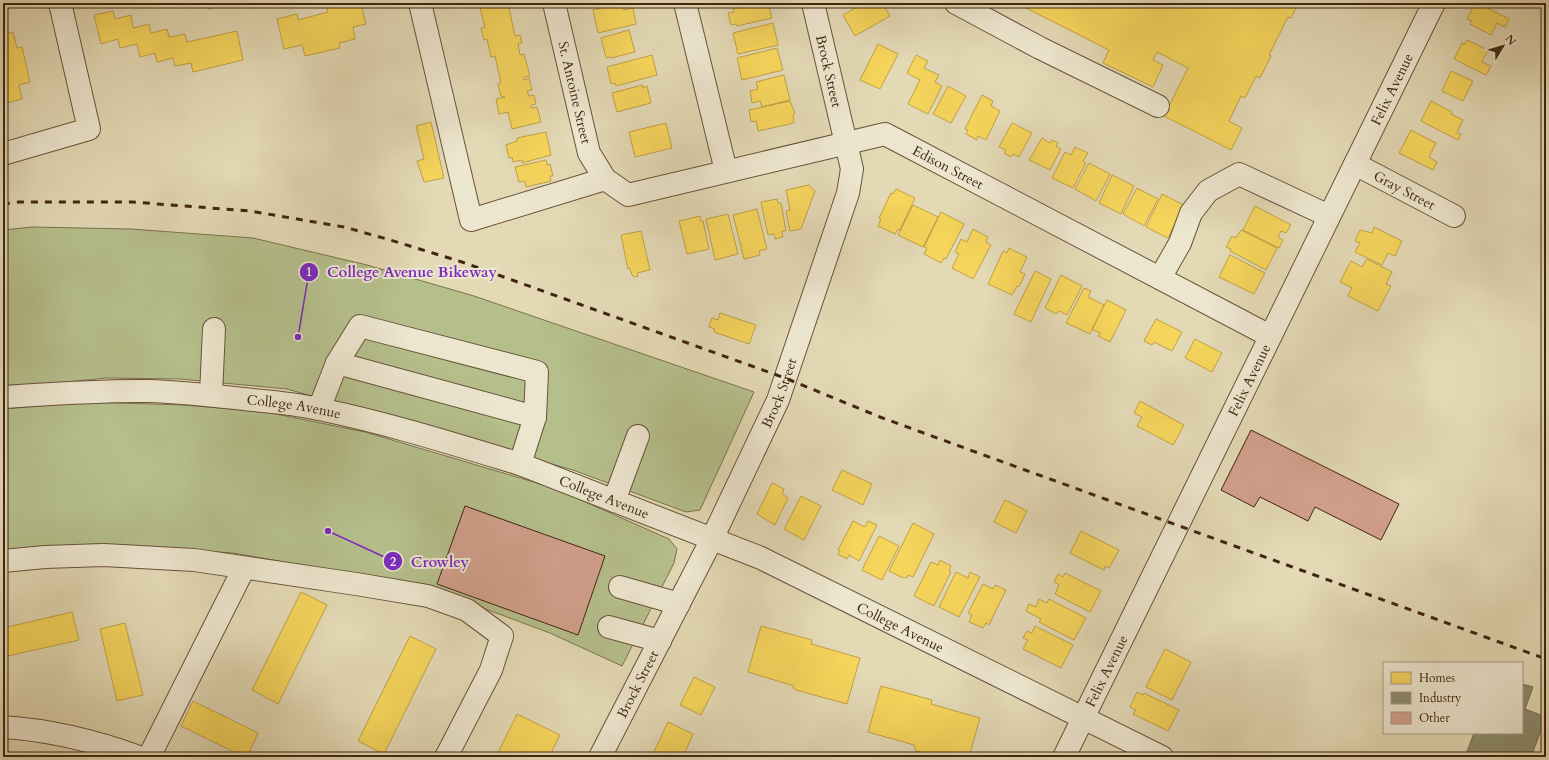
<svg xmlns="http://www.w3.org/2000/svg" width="1549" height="760" viewBox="0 0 1549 760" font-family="Cardo,serif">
<rect width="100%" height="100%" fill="#e3d9b5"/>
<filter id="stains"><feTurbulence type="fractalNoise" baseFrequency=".005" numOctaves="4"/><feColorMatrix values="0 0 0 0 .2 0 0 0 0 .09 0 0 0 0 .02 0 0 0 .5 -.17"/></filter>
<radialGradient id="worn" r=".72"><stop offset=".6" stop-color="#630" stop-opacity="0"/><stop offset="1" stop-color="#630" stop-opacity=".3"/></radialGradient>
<path fill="#b5bf8c" stroke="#7b724e" d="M32 227 131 229 253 238 367 265 474 296 754 392 700 510 686 512 573 470 287 389 180 379 107 378 3 388V230Z
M85 402 184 405 266 412 365 432 554 488 669 539 677 549 674 563 622 666 550 633 424 586 233 553 94 544 3 551V409Z"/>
<path fill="#f6d55c" stroke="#c0a045" d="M207 3H233L208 9Z
M344 3H361L366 24 353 27 355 39 339 43 340 48 305 56 302 45 284 49 277 19 297 14 298 20 328 12 327 8Z
M504 3H508L515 36 520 35 522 43 518 44 520 55 524 54 530 76 524 77V80L529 78 532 90 527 91 529 96 534 95 536 104 531 105V108L537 107 541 122 512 129 508 112 499 114 496 99 505 97 501 96 498 84 501 83 495 56 491 57 487 39 484 40 481 28 485 27 480 8Z
M595 3H610L596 7Z
M623 3 624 10 633 8 636 24 598 33 593 10Z
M732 3H768L772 18 737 26 736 24 731 25 728 13 734 12Z
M864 3H882L890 16 855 36 843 15Z
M1028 3H1294L1293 5 1297 6 1291 18 1288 17 1269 55 1271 56 1260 78 1256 76 1245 98 1241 96 1229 121 1242 128 1231 150 1164 116 1188 68 1157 52 1153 60 1163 65 1153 87 1103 63 1109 50 1026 8Z
M1474 4 1479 7 1480 4 1509 19 1505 27 1497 23 1491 35 1470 24 1472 21 1467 19Z
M113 11 115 19 131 15 133 28 149 24 151 33 167 29 169 37 185 34 187 42 237 31 243 60 193 72 191 63 175 66 173 58 157 62 155 53 140 57 137 44 120 48 118 39 101 44 94 15Z
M773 23 778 45 738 54 733 33Z
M3 30 4 34 13 32 17 48 22 47 30 82 19 85 22 99 3 104Z
M629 30 635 52 611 58 610 57 606 58 601 38Z
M1467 40 1488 50 1482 62 1491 66 1486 75 1454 59 1462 43 1465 44Z
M878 44 898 54 880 89 860 80Z
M777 48 783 70 742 80 737 58Z
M652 55 657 75 616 86 615 83 611 84 607 67Z
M916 55 928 61 924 68 939 75 935 82 942 86 928 114 908 104 920 80 907 73Z
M1451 71 1473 81 1463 101 1442 91Z
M784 75 790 100 762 107 760 101 752 103 750 91 758 89 756 82Z
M642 85 643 88 647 86 651 103 617 112 612 93Z
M948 86 966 96 951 123 933 114Z
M982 95 993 101 991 106 1000 111 986 140 978 136 977 140 966 134 968 130 965 129Z
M790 101 795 113 793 114 794 122 790 124 758 131 756 121 751 122 749 110Z
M1431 101 1452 112 1451 114 1463 120 1457 133 1461 134 1458 140 1421 121Z
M431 122 444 178 424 182 417 161 424 159 416 126Z
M666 123 672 148 635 157 629 132Z
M1012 123 1032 133 1019 157 1013 154 1011 157 1004 153 1006 150 999 147Z
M1411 130 1436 143 1429 157 1437 162 1433 170 1399 153Z
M546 132 551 155 522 163V160L513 162 512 157 509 158 506 145 517 141V138Z
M1042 138 1050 143 1052 140 1058 143 1056 146 1061 149 1050 170 1029 160Z
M1075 147 1088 153 1083 161 1086 163 1073 188 1052 178 1065 152 1071 155Z
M546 160 547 165 550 164 553 176H550L551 181 526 187 525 181 519 182 515 167Z
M1089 163 1110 174 1096 201 1075 189Z
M1112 175 1134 186 1121 214 1099 203Z
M809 185 815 191 801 229 790 231 786 211 790 210 786 190Z
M1137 188 1158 199 1144 226 1123 214Z
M896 189 915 198 900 230 898 229 895 234 878 226 881 219 879 218 891 193 893 194Z
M1162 194 1184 205 1168 238 1146 227Z
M777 199 778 203H781L786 231H782L783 237 775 239 774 234 768 235 761 202Z
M913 205 938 217 923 247 898 235Z
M1255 206 1291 225 1286 233 1281 231 1278 237 1283 240 1279 248 1243 230Z
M757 209 767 249 759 251 760 255 744 259 733 215Z
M941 212 964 224 946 259 944 258 941 263 924 254 927 248 924 247Z
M728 214 738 254 715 260 706 219Z
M700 216 701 221H703L709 249 687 254 679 221Z
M1374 227 1402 241 1395 256 1388 253 1382 265 1355 252 1360 243 1355 241 1360 230 1372 233Z
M973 229 988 237 986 242 991 245 973 279 952 268 959 254 955 252 961 239 967 242Z
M1241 230 1277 248 1266 270 1230 251 1231 249 1226 247 1232 236 1236 238Z
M641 231 650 270 637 273 638 276 634 277 632 275 630 268 628 269 621 235Z
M1009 248 1027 257 1020 272 1025 274 1019 287 1017 286 1012 295 988 284 1003 251 1007 253Z
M1230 255 1265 273 1254 294 1219 277Z
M1367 259 1392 272 1386 284 1391 286 1378 311 1348 296 1352 288 1340 282 1351 261 1362 267Z
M1035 271 1051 279 1031 322 1014 314Z
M1061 275 1082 286 1067 315 1059 311 1056 314 1045 308Z
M1084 288 1091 291 1088 297 1104 305 1090 334 1066 323Z
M1107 300 1126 310 1110 342 1098 336 1100 333 1092 329Z
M720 313 756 325 749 344 714 332 715 329 709 327 712 318 718 320Z
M1156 319 1182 332 1172 351 1154 342 1152 345 1144 341Z
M1195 339 1222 353 1212 372 1185 358Z
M1140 401 1184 425 1173 445 1137 426 1142 417 1134 413Z
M842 470 872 484 863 505 832 490Z
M772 483 784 489 782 494 788 498 775 525 757 514Z
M801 496 821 506 804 540 784 529Z
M1005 500 1027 511 1016 533 994 522Z
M853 521 865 527 868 521 877 525 859 561 849 555 847 559 838 554 840 551 838 550Z
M913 523 934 534 913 577 908 575 907 578 901 577 889 571Z
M1081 531 1119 550 1109 568 1105 566 1104 570 1070 553Z
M879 536 899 546 882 580 862 570Z
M940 560 951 566 949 571 951 572 934 606 914 596 931 562 938 565Z
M956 572 968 578 970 572 980 577 959 617 939 607Z
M1065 573 1101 591 1090 612 1055 594 1059 585 1054 582 1058 574 1063 577Z
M983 584 993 589 995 585 1006 590 989 625 986 623 983 628 969 622 972 615 968 613Z
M301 592 327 605 278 704 252 690Z
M1039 599 1047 603 1049 599 1086 618 1074 640 1039 622 1041 619 1026 611 1029 604 1036 607Z
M72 612 79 640 8 656 3 635V628Z
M125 623 143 695 117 701 100 629Z
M761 626 812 640 811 644 860 658 847 704 796 690 793 688 794 686 748 672Z
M1035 626 1073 645 1061 668 1023 649 1028 640 1023 638 1027 631 1032 633Z
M410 636 436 649 384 754 358 741Z
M1165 649 1191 662 1172 700 1146 687Z
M694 677 715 687 701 715 680 705Z
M881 686 932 700 931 704 980 718 969 757H939L916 751 914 745 868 732Z
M1137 692 1143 695 1144 693 1179 710 1168 731 1133 714 1136 710 1130 707Z
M193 701 258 733 247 757H244L181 726Z
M517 714 560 735 549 757H496Z
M668 722 693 734 683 757H659L653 754Z"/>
<path fill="#8c8c6e" stroke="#766d52" d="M1522 684 1533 687 1525 709 1546 717 1531 757H1465L1474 733H1522Z"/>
<path fill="#d2a08c" stroke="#412510" d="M1251 430 1399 504 1381 540 1315 507 1308 521 1260 497 1254 507 1221 490Z
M465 506 605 556 578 635 437 584Z"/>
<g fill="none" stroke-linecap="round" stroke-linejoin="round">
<g stroke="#6a5239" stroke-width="24">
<g id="minor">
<path d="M420 3 471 220 605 179"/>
<path id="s1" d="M554 3 589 153 605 179 628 195 885 134 1270 336"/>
<path d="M685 3 726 171"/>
<path d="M956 3 1040 48 1158 106"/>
<path d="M3 154 89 129 60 3"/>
<path id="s2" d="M1355 164 1454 216"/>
<path d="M1160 278 1180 243 1191 213 1208 191 1239 174 1329 216"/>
<path d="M337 363 360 326 537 372 535 417"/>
<path d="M211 395 214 329"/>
<path id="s3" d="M3 397C51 394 100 390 148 391 183 392 218 396 253 400 275 402 298 404 319 409 387 423 454 444 520 464L761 558 1162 757"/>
<path d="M319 409 337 363 535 417 520 464"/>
<path d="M614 501 638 436"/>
<path d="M3 561 45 557 104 555 194 560 356 584 428 596 467 610 502 636 491 670 446 757"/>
<path d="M620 587 679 604"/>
<path d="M609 627 660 641"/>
<path d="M3 727C50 730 95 741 139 757"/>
<path d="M149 757 244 568"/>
<path id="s4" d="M600 757 712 539 778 400 848 193 852 169 813 3"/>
<path id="s5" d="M1064 757 1434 3"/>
</g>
</g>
<use href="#minor" stroke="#ede6cf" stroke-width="22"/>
<path stroke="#412510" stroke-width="3" stroke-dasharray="7 7" stroke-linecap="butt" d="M3 204 19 202H132L250 211 344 227 387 239 462 262 785 378 880 417 981 454 1546 659"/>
</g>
<g text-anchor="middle" stroke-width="4" stroke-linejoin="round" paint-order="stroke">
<g font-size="14" fill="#412510" stroke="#ede6cf">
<text transform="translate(829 71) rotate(77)" y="5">Brock Street</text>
<text dy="5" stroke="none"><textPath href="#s5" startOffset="744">Felix Avenue</textPath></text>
<text dy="5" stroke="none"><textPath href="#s1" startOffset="92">St. Antoine Street</textPath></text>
<text dy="5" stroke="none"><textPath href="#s1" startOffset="548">Edison Street</textPath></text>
<text dy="5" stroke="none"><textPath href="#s2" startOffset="56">Gray Street</textPath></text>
<text dy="5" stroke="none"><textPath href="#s5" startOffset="420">Felix Avenue</textPath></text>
<text dy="5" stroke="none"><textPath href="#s4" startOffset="406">Brock Street</textPath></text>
<text dy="5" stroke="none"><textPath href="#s3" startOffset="292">College Avenue</textPath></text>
<text dy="5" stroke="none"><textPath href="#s3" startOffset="616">College Avenue</textPath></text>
<text dy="5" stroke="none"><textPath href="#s3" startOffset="940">College Avenue</textPath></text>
<text dy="5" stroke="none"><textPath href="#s5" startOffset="96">Felix Avenue</textPath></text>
<text dy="5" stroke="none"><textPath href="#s4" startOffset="82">Brock Street</textPath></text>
</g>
</g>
<path fill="none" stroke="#7b2cbf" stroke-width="1.5" d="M298 337L309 272M328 531L393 561"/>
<g fill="#7b2cbf" stroke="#ede6cf" stroke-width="1.5">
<circle cx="298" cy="337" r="4"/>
<circle cx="328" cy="531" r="4"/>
<circle cx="309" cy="272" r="10"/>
<circle cx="393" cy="561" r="10"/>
</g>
<g font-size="12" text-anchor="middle" font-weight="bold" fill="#fff">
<text x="309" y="276">1</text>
<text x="393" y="566">2</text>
</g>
<g font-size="15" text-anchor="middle" font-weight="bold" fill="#7b2cbf" stroke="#ede6cf" stroke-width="4" stroke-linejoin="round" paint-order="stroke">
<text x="412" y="277">College Avenue Bikeway</text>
<text x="440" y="567">Crowley</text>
</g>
<rect width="1549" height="760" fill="none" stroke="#e3d9b5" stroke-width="16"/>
<rect x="4" y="4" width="1541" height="752" fill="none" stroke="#412510" stroke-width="2"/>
<rect x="8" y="8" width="1533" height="744" fill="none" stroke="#412510"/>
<rect x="1383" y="662" width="140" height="72" fill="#ede6cf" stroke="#a89983"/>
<rect x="1391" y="672" width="20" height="12" fill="#f6d55c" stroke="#a89983"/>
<text x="1419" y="682" font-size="12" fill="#412510">Homes</text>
<rect x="1391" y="692" width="20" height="12" fill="#8c8c6e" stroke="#a89983"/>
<text x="1419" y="702" font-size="12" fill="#412510">Industry</text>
<rect x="1391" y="712" width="20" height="12" fill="#d2a08c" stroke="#a89983"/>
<text x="1419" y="722" font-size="12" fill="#412510">Other</text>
<g transform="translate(1503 46) rotate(52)" stroke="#ede6cf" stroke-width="3" paint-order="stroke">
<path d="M0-3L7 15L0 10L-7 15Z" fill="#412510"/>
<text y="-6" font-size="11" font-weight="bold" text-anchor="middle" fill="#412510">N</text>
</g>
<rect width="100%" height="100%" filter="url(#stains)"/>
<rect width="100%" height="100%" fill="url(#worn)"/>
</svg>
